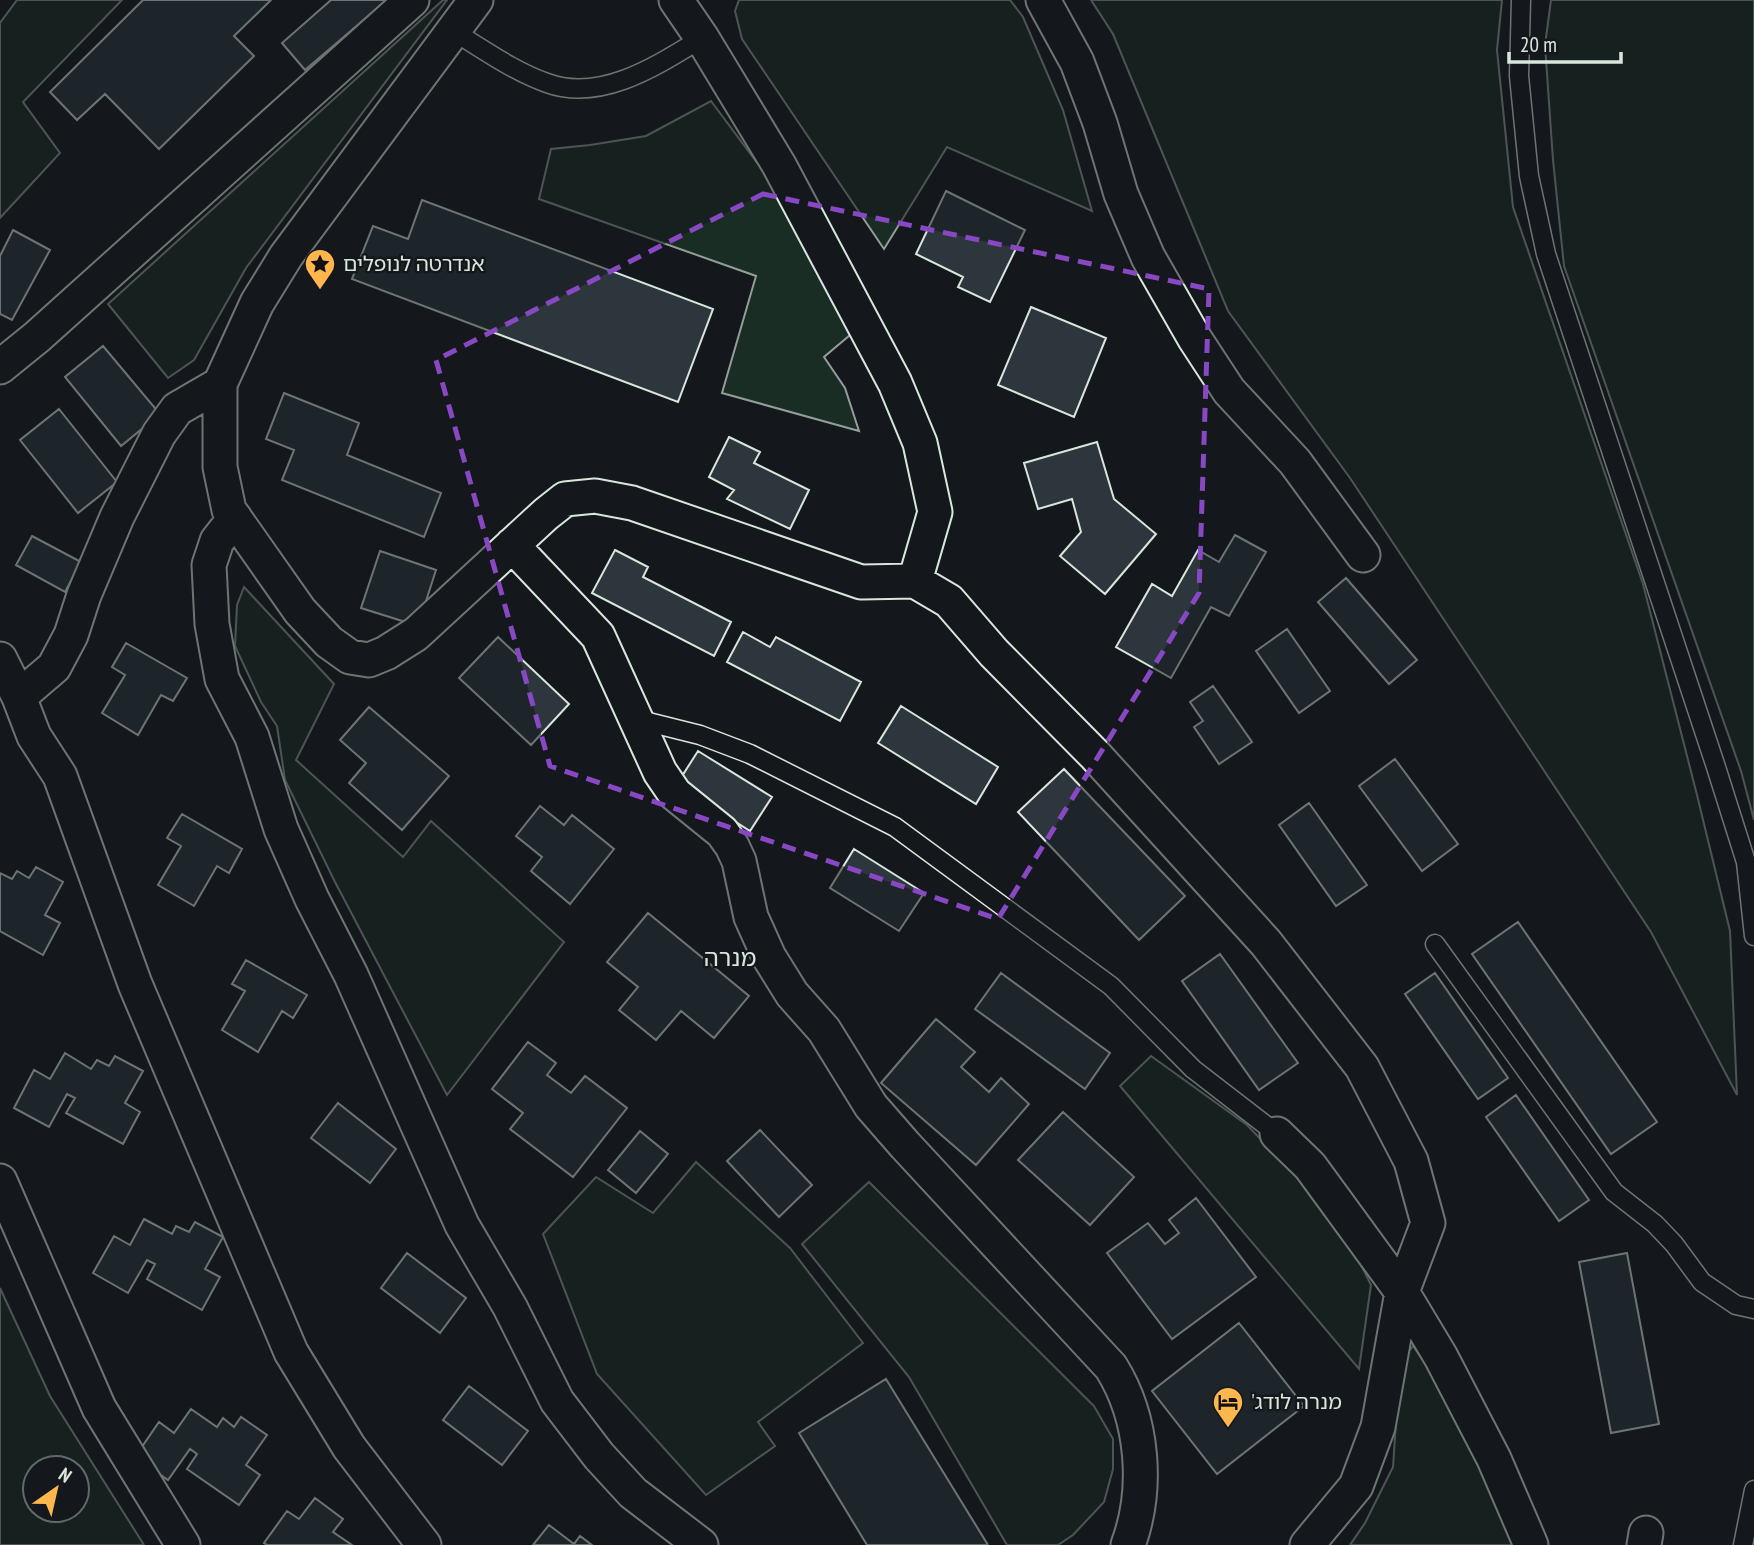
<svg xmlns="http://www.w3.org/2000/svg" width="1754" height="1545" viewBox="0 0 1754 1545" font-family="'PT Sans Narrow','Noto Sans Hebrew',sans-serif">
<rect width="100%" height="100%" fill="#14181c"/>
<path fill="#1a2d24" stroke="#939e99" stroke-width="2" fill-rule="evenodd" d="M17 0H122L23 102 60 153 0 218V23Z
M443 0H447L246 268 194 360 168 378 108 304Z
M739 0H1010L1023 17 1063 110 1092 211 947 147 884 249 742 39 735 11Z
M1091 0H1502L1497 50 1513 207 1643 584 1697 795 1730 931 1737 1095 1651 932 1350 478 1228 311 1113 34Z
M1551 0H1754V820L1741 771 1564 266 1553 160 1545 45Z
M711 101 770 180 856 330 824 357 845 388 859 431 722 393 756 276 539 199 551 149 590 145 646 136Z
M244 587 334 684 296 760 403 857 431 821 564 942 447 1095 335 882 285 780 277 726 261 702 235 646 237 605Z
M1151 1056 1247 1125 1323 1204 1352 1247 1371 1285 1359 1369 1120 1086Z
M696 1162 790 1248 863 1343 758 1422 775 1446 706 1495 597 1374 543 1234 596 1177 653 1213Z
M869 1182 1094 1406 1113 1439V1469L1104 1502 1073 1535 1058 1545H1007L909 1377 802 1244Z
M0 1288 50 1396 144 1545H0ZM35 1468H77V1510H35Z
M1413 1346 1457 1408 1513 1545H1350L1365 1523 1393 1467 1400 1362Z"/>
<path fill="#2c363c" stroke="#d8e6dc" stroke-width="2" d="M143 0H271L234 36 254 56 159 149 105 94 77 120 50 92Z
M331 0H387L305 70 282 43Z
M946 191 1025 230 990 302 958 287 963 277 916 254Z
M422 200 713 309 678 402 352 279 373 226 408 239Z
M13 230 50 250 12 320 0 314V256Z
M1031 307 1106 338 1074 417 998 385Z
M103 346 160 414 121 446 65 377Z
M284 393 359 423 347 455 441 493 424 537 282 480 294 450 266 439Z
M59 409 117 482 78 513 20 440Z
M729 437 760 452 754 463 809 490 790 529 727 499 734 490 709 477Z
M1097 442 1114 499 1156 534 1105 594 1060 556 1081 532 1072 499 1038 509 1024 463Z
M1235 535 1266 552 1229 616 1211 607 1171 678 1116 647 1152 584 1172 596 1198 550 1219 562Z
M32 536 81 562 65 592 16 565Z
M615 550 648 567 643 577 731 622 714 656 592 593Z
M380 551 436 570 418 626 361 608Z
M1346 578 1417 660 1389 684 1318 602Z
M1287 629 1330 691 1299 713 1256 651Z
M743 632 770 647 776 637 861 682 840 721 727 662Z
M498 637 569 704 531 745 459 678Z
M126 643 187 678 173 701 161 695 138 735 102 713 125 675 112 667Z
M1213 686 1252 742 1219 764 1194 727 1203 721 1190 702Z
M901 706 998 767 976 804 878 743Z
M369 707 449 776 402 830 349 783 366 763 340 740Z
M698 751 772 797 750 831 677 784Z
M1395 759 1458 844 1422 871 1359 786Z
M1064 769 1185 896 1139 940 1018 812Z
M1309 803 1367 885 1336 906 1279 825Z
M540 806 564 825 572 815 614 849 570 904 531 871 542 857 516 836Z
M182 814 242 849 229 873 217 866 194 906 158 885 181 846 167 838Z
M854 849 924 893 899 931 830 888Z
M36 867 63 882 45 915 60 923 43 955 0 931V873L12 879 17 871 29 878Z
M648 913 749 996 714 1038 681 1011 656 1040 619 1010 638 987 607 962Z
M1518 922 1657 1122 1611 1154 1472 954Z
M1220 954 1298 1063 1259 1090 1182 981Z
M246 960 307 995 293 1018 282 1011 258 1052 222 1030 245 991 232 984Z
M1001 973 1110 1053 1085 1089 975 1009Z
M1435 973 1508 1078 1478 1099 1405 994Z
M936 1019 975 1052 961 1067 989 1092 1001 1078 1029 1104 976 1165 881 1083Z
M528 1042 556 1063 547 1075 571 1093 585 1076 627 1108 573 1177 510 1129 523 1113 492 1089Z
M65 1053 91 1069 97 1060 109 1066 115 1056 143 1071 125 1103 140 1112 123 1144 66 1113 75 1098 67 1094 49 1127 14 1108 34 1070 50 1079Z
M1516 1095 1589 1200 1559 1221 1486 1117Z
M338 1103 396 1149 370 1183 311 1138Z
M1063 1112 1134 1177 1090 1225 1018 1160Z
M760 1130 812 1185 779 1217 727 1161Z
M640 1131 668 1154 636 1193 608 1170Z
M1196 1198 1256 1277 1172 1339 1107 1253 1148 1223 1165 1244 1179 1233 1169 1220Z
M144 1219 172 1234 176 1226 189 1232 195 1222 223 1237 205 1269 220 1277 202 1310 147 1279 155 1264 147 1260 128 1293 93 1273 114 1236 130 1245Z
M407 1253 466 1298 440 1333 381 1288Z
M1627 1253 1659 1424 1611 1433 1579 1262Z
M1239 1323 1304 1406 1217 1474 1152 1391Z
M886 1379 988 1545H867L799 1433Z
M469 1386 528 1431 502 1465 443 1420Z
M191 1409 217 1427 223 1418 234 1427 241 1417 267 1435 246 1465 260 1475 239 1505 187 1469 197 1454 190 1449 168 1480 135 1457 159 1422 174 1433Z
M315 1498 343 1519 333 1532 352 1545H267L264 1543 287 1511 299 1519Z
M549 1525 574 1544 580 1536 592 1545H533Z"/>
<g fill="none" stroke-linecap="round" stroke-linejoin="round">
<g stroke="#d8e6dc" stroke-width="21">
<path id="lane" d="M1521 0 1519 76 1529 176 1546 254 1715 764 1746 862 1754 936
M453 31C483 49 513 71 547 83 601 103 658 65 702 38
M636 719 700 735 750 754 895 827 1111 986 1193 1069 1277 1134
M1435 944 1614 1192 1655 1224 1674 1244 1702 1282 1736 1305 1754 1309
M1743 1545 1754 1490"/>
</g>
<g stroke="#d8e6dc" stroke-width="37">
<path id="street" d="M476 0 286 256 257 303 220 384V467L229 510 300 611 329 642 350 657 369 660 386 653 416 634 546 514 565 499 595 496 632 503 861 582 915 581
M676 0 702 38 779 165 895 383 920 443 935 512 915 581 949 601 994 653 1095 755 1266 943 1362 1067 1411 1161 1428 1223 1402 1292 1378 1427 1356 1486 1307 1545
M1043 0 1077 62 1100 123 1121 194 1148 257 1195 339 1229 391 1295 462 1363 555
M0 367 37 337 412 0
M235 518 217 541 209 565 212 624 222 679 252 737 281 829 312 899 351 975 462 1225 510 1307 557 1401 599 1456 633 1493 701 1545
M512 545 598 636 660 772 675 794 722 832 732 846 739 861 751 917 769 957 792 994 824 1030 871 1106 905 1145 1111 1367C1143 1418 1149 1488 1128 1545
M0 659 19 697 34 736 60 776 135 984 291 1352 349 1447 424 1545
M19 697 54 667 71 635 84 595 117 517 159 434 177 409 220 384
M1277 1134 1310 1166 1402 1292 1441 1357 1494 1459 1531 1545
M0 1181 99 1408 183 1545
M1644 1545 1646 1533"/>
</g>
<use href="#lane" stroke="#14181c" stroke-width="18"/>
<use href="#street" stroke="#14181c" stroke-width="33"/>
</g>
<path d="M0 0H1754V1545H0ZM763 194 1209 289 1199 593 998 919 550 766 436 360Z" fill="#14181c" fill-opacity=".55" fill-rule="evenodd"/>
<path fill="none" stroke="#8948c3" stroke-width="5" stroke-dasharray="14 9" stroke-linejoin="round" d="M763 194 1209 289 1199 593 998 919 550 766 436 360Z"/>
<defs>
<g id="sight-pin" transform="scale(1.575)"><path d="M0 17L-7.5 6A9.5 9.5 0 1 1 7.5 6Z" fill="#ffb74d" stroke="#14181c"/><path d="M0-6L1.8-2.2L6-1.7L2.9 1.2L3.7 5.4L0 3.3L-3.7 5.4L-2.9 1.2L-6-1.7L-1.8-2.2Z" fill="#111"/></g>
<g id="hotel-pin" transform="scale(1.575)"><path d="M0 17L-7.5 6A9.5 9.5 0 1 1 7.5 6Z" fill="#ffb74d" stroke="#14181c"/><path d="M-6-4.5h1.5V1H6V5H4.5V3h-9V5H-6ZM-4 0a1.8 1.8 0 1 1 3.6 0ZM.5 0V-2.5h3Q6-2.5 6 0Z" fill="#111"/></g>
</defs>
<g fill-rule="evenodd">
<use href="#sight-pin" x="320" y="264"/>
<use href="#hotel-pin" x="1228" y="1402"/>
</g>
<g text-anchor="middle" stroke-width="5" stroke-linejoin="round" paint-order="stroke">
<g font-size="21" fill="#d8e6dc" stroke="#14181c" text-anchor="start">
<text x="343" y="271">אנדרטה לנופלים</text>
<text x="1251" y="1409">'מנרה לודג</text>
</g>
<g font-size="24" fill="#d8e6dc" stroke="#14181c">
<text x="730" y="966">מנרה</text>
</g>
</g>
<g transform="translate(56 1489) rotate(34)"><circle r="33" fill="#14181c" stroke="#626a69" stroke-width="2"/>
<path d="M0-5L12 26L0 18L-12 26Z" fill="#ffb74d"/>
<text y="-10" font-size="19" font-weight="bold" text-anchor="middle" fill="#d8e6dc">N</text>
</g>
<path d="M1509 52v10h112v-10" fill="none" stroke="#d8e6dc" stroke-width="3.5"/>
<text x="1520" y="52" font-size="21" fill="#d8e6dc" stroke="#14181c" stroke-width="5" paint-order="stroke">20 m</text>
</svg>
